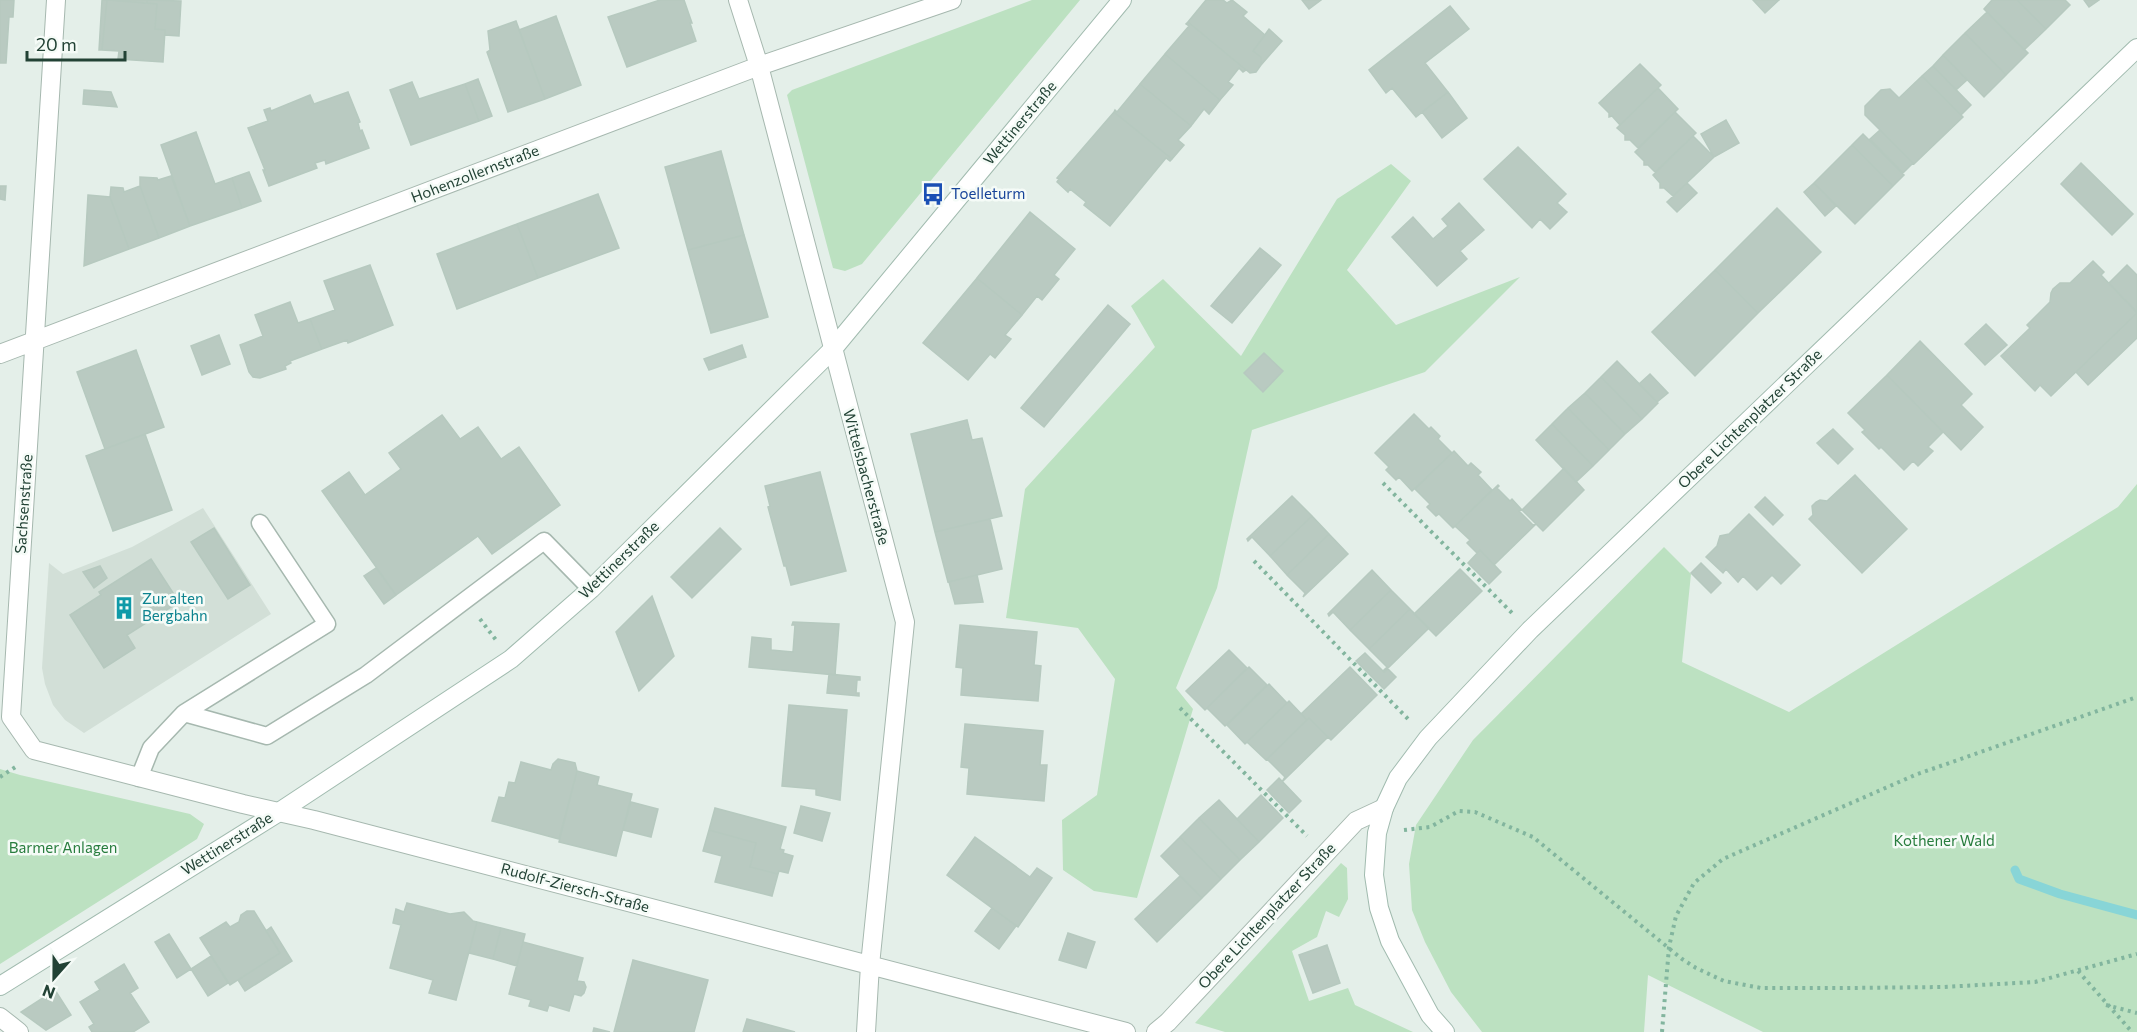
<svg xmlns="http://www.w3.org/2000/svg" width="2137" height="1032" viewBox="0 0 2137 1032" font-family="Commissioner,sans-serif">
<rect width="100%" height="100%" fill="#e4efe9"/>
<path fill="#d2dfd7" d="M203 508 271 614 84 733 65 720 53 705 45 684 42 668 49 563 63 574 132 547Z"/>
<path fill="#bce1c1" d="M1032 0H1080L862 264 845 271 833 268 787 95 792 90Z
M1391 164 1411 181 1347 270 1396 325 1520 277 1425 372 1252 430 1217 588 1176 688 1193 709 1137 898 1094 891 1063 870 1062 820 1097 795 1115 679 1078 628 1006 618 1025 489 1155 347 1131 306 1163 279 1241 356 1337 199Z
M2137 484V1032H1763L1648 975 1644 1032H1482L1451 992 1425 942 1412 910 1409 864 1416 825 1473 740 1664 547 1691 574 1682 662 1789 712 2118 507Z
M0 769 20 775 190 814 204 824 197 839 0 964Z
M1341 863 1347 868 1348 899 1339 917 1326 911 1317 937 1292 951 1309 1001 1348 988 1355 1005 1413 1032H1225L1195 1023Z"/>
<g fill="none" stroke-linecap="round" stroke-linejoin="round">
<path stroke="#88d5d7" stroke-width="9" d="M2015 870 2019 879 2060 894 2137 915"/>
</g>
<path fill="#b9cac1" stroke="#b6c9bf" stroke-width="1.5" d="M0 0H14L13 17H9L6 63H0Z
M102 0H147V3L107 0 102 50H99Z
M107 0 157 4 155 29 165 30 163 62 118 59 119 51 102 50Z
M147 0 181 1 179 36 165 35V30L155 29 157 4 147 3Z
M660 0H684L692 23H690L696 41 627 67 608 17Z
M1206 0H1223L1227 3 1232 0 1247 12 1243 16 1265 35 1253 51 1261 57V65L1256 72 1250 73 1188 22Z
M1302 0H1321L1309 9Z
M1753 0H1779L1765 13Z
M1992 0H2017L2046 29 2024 50 1984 9Z
M2017 0H2065L2070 5 2046 29Z
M2084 0H2099L2089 7Z
M1450 6 1469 29 1425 63 1448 92 1416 117 1392 88 1386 93 1369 70Z
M1987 12 2028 53 2006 75 1965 33Z
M556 16 581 85 545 99 519 30Z
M516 21 545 99 508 112 487 52 490 50 488 31Z
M1188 22 1246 70 1243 72 1239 68 1228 82 1233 85 1220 100 1165 54 1189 26 1186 24Z
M1269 29 1282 41 1261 65V57L1253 51Z
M1965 33 2006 75 1984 97 1943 55Z
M1165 54 1220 100 1209 114 1204 109 1191 126 1140 84Z
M1943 55 1967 80 1956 90 1933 66Z
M1640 64 1661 85 1620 125 1612 116 1609 117V113L1599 103Z
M1933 66 1971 105 1961 115 1922 76Z
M1922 76 1963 117 1914 164 1865 115V106L1881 90 1890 89 1899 98Z
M478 79 492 116 479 121 465 84Z
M412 82 419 99 465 84 479 121 411 145 390 90Z
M1140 84 1191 126 1178 140 1184 145 1172 159 1114 112 1115 110 1117 112Z
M1658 88 1678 109 1638 148 1630 140H1625V135L1617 128Z
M84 90 111 92 117 107 83 104Z
M348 92 360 122 358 123 360 131 362 130 369 148 326 164 325 160 315 163 317 168 269 186 263 170H265L248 128 268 121 264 110 270 108 271 111 310 95 314 104Z
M1448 92 1467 118 1442 138 1422 112Z
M1114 112 1172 159 1170 161 1166 158 1110 226 1084 205 1086 202 1070 189 1068 192 1057 182 1059 179 1057 178Z
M1675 112 1696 133 1655 172 1648 165H1644V161L1635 152Z
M1726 120 1739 143 1714 157 1701 134Z
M1880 130 1913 163 1903 173 1870 139Z
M196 132 215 184 232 178 242 208 190 226 161 145Z
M1863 134 1904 175 1893 186 1852 145Z
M1693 136 1714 157 1673 196 1664 188H1660V183L1653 175Z
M1852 145 1893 186 1855 224 1814 183Z
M1518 147 1566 194 1557 203 1567 212 1550 229 1540 219 1532 228 1484 179Z
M721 151 744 235 688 250 665 167Z
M2081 163 2133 214 2112 235 2061 184Z
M249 172 261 201 242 208 232 178Z
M171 176 190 226 159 238 140 186V177L157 178 158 180Z
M1687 183 1697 193 1677 212 1667 202Z
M1814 183 1836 206 1825 216 1804 192Z
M0 186H6L5 200 0 199Z
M140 186 159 238 129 249 110 197 111 187 123 188 124 192Z
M598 194 619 248 538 278 517 224Z
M88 195 110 197 129 249 84 266Z
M1459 203 1484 230 1460 251 1467 259 1437 286 1392 237 1413 217 1433 239 1448 226 1442 219Z
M1777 208 1821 252 1758 313 1715 270Z
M1030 212 1075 249 1054 275 1059 279 1042 300 1037 296 1022 315 977 278Z
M517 224 538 278 457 309 437 254Z
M744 235 768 317 711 333 688 250Z
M1260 248 1281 265 1232 323 1211 306Z
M2093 261 2104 272 2101 275 2137 313 2051 396 2040 385 2035 391 2001 356 2030 328 2027 325 2050 302 2051 293 2053 289 2060 283H2070Z
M370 265 393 325 348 343 347 340 322 349 310 319 335 310 324 281Z
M2127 265 2137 275V312L2109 283Z
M1715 270 1758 313 1695 376 1652 332Z
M977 278 1022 315 1005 335 1011 339 995 358 990 354 968 380 923 343Z
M290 302 298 323 310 319 322 349 290 361 291 363 285 366 286 369 260 378 253 377 249 372 240 345 263 336 255 315Z
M1108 305 1130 324 1044 427 1021 408Z
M2137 313V338L2088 385 2076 372Z
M1986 324 2007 345 1985 365 1965 344Z
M219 335 230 364 202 375 191 346Z
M1920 341 1972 394 1961 405 1983 427 1961 450 1887 375Z
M742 345 746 357 709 370 704 359Z
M136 350 164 427 105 449 77 372Z
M1264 353 1283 371 1263 392 1244 373Z
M1617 361 1658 403 1642 419 1601 377Z
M1650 374 1668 393 1657 402 1639 384Z
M1887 375 1943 432 1928 447 1933 451 1918 466 1913 461 1904 470 1881 447 1879 449 1862 432 1865 430 1848 413Z
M1601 377 1642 419 1625 434 1585 393Z
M1585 393 1625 434 1609 450 1568 408Z
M1568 408 1609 450 1593 466 1552 424Z
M1414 414 1429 429 1431 427 1440 436 1438 439 1452 453 1412 491 1399 477 1396 480 1386 470 1389 467 1375 453Z
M442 415 460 439 478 427 501 459 519 447 560 505 492 554 478 536 396 595 322 491 349 472 365 495 401 469 389 453Z
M967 420 972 440 982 438 1002 516 935 532 911 434Z
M1552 424 1593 466 1576 482 1536 440Z
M1833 429 1853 449 1838 464 1817 443Z
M145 434 172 510 113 531 86 456Z
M1454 451 1468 466 1471 463 1481 472 1478 475 1492 490 1453 528 1439 514 1436 516 1427 507 1430 504 1415 489Z
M1564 468 1584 490 1543 531 1522 510Z
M820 472 846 571 791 585 786 566H784L768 507 770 506 765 486Z
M1855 475 1907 529 1862 573 1809 519 1813 515 1812 506 1816 502 1820 500 1827 501Z
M1498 485 1499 486 1497 488 1510 501 1512 499 1522 510 1519 511 1533 525 1536 524 1494 565 1480 550 1477 553 1467 543 1470 540 1455 526Z
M1292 496 1312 516 1270 556 1252 537 1248 541 1247 539Z
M1765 497 1783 515 1773 525 1755 507Z
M1749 514 1800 565 1781 584 1772 575 1757 590 1743 576 1738 582 1726 569 1723 573 1706 557 1717 546 1720 536 1729 534Z
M1312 516 1329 534 1287 575 1270 556Z
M990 519 1002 569 948 582 935 532Z
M214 528 250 585 228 599 191 542Z
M720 528 741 549 692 598 671 577Z
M1329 534 1348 554 1303 597 1305 593 1287 575Z
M1480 550 1501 572 1489 584 1468 563Z
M151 559 179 602 127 635 135 648 104 668 70 615 101 595 99 592Z
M1701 563 1721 583 1711 593 1691 573Z
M100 566 107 578 94 588 83 572Z
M376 568 396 595 384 604 364 576Z
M1460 569 1482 591 1436 636 1414 614Z
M1372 570 1391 590 1350 630 1333 612 1329 616 1328 614Z
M977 575 983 602 955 604 949 582Z
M1391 590 1410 609 1369 649 1350 630Z
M652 596 674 656 639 691 616 632Z
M1410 609 1429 628 1384 672 1383 671 1387 667 1369 649Z
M793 622 839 624 835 675 749 667 752 637 771 639V650L793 652 795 625H792Z
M960 625 1037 632 1034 665 1041 666 1038 701 961 695 963 668 956 667Z
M1229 650 1247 668 1205 710 1186 691Z
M1365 653 1384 672 1388 669 1396 677 1384 689 1356 661Z
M1249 667 1267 685 1225 726 1207 708Z
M1350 667 1377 695 1331 740 1309 718 1307 720 1301 714Z
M829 674 860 677V680H857L856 693H859V696L827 693Z
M1269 684 1287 703 1245 744 1227 725Z
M1289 701 1307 720 1266 760 1247 742Z
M789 705 847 710 840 800 816 795V789L782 786Z
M1309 718 1328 737 1282 782 1285 777 1267 759Z
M965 724 1043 731 1040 765H1047L1044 801 967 794 969 768 961 767Z
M558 759 575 763 577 771 559 839 492 821 499 797 505 798 509 782 515 783 521 762 551 770 553 764Z
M577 771 599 777 597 785 632 794 616 856 559 842Z
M1279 778 1301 801 1289 813 1267 790Z
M1261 795 1283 818 1259 842 1237 819Z
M1219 800 1259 842 1240 860 1199 818Z
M631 802 658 809 651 837 623 830Z
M801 806 830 813 822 841 794 833Z
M715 808 786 827 780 849 784 850 783 853 793 856 788 873 779 871 778 874 750 867 756 843 709 830Z
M1199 818 1240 860 1221 879 1180 837Z
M709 830 756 843 750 867 778 874 772 896 715 882 722 856 703 851Z
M975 837 1030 877 1037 868 1052 878 1018 927 947 875Z
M1180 837 1221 879 1202 898 1161 856Z
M1180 876 1202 898 1157 942 1135 919Z
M407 903 450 914 464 912 473 921 477 922 456 1000 429 993 433 980 390 968 401 925 393 923 396 909 404 912Z
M992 908 1016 926 999 949 975 931Z
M247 911H254L280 953 230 985 200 938 226 922 230 927 239 922 241 915Z
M477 922 501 928 493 959 469 953Z
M271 927 292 961 245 991 238 980 280 953 266 931Z
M501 928 525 934 517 966 493 959Z
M1068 933 1095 942 1086 968 1059 960Z
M169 934 191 969 177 978 155 942Z
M523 942 583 958 577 981 584 982 586 987 584 993 581 996 574 994 569 1011 549 1005 547 1011 529 1006 531 1000 509 994Z
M1327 945 1340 983 1313 993 1299 955Z
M211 956 228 983 208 996 191 969Z
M633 960 708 980 694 1032H614Z
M124 964 138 988 130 993 149 1022 133 1032H92L89 1027 94 1024 80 1002 100 990 95 982Z
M55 990 71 1015 46 1030 21 1012Z
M747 1019 795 1032H743Z
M594 1028 610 1032H593Z"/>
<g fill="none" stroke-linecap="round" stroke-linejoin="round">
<g stroke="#a6b8af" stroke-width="19">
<path id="lane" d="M184 713 327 624 260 523
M139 778 151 748 184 713 267 736 366 675 544 541 591 589"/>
</g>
<g stroke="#a6b8af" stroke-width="20">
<path id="street" d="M56 0 11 717 34 750 243 804 314 820 1126 1032
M738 0 759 66 905 622 870 965 866 1032
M0 354 759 66 952 0
M0 1017 19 1032
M1156 1032 1168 1022 1356 821 1384 808"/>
</g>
<g stroke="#a1bbaf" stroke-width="20">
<path id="secondary" d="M0 986 279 812 511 659 591 589 832 350 1122 0
M1445 1032 1430 1015 1390 941 1379 908 1374 875 1377 833 1384 808 1398 778 1428 738 1530 630 2137 48"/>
</g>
<path stroke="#82b59e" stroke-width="4" stroke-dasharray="3 4.5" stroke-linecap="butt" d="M1383 483 1512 613
M1254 561 1410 721
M480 619 496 640
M1180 708 1307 836
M0 777 17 766
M1404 830 1430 827 1459 811 1475 812 1533 837 1682 959 1696 968 1724 981 1761 988H1846L1943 987 2035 982 2137 954
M2078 971 2132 1032
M2106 1005 2137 1013
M1662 1032 1669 947 1676 916 1694 883 1723 859 1915 775 2137 697"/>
<use href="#lane" stroke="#fff" stroke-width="16"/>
<use href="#street" stroke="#fff" stroke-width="18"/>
<use href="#secondary" stroke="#fff" stroke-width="18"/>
</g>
<defs>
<g id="bus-bare" transform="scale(1.8)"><path d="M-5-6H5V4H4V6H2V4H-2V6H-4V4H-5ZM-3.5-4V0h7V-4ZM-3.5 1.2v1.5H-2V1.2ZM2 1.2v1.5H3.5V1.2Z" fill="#1a4fb4" stroke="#f5fbf7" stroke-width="2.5" paint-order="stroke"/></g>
<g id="building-bare" transform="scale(1.8)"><path d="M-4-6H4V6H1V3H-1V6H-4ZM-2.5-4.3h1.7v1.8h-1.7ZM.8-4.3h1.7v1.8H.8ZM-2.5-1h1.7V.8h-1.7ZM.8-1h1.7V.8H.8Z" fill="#0f9aa8" stroke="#f5fbf7" stroke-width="2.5" paint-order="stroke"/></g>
</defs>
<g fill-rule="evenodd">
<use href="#bus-bare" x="933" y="194"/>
<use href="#building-bare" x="124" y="608"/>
</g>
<g text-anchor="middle" stroke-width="5" stroke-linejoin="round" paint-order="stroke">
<g font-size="15" fill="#224235" stroke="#f5fbf7">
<text transform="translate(1020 123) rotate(-50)" y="5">Wettinerstraße</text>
<text transform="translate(475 174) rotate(-21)" y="5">Hohenzollernstraße</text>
<text transform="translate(1750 419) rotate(-44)" y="5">Obere Lichtenplatzer Straße</text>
<text transform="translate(866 477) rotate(75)" y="5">Wittelsbacherstraße</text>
<text transform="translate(24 504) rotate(-86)" y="5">Sachsenstraße</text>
<text transform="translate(619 560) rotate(-44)" y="5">Wettinerstraße</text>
<text transform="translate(227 844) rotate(-32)" y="5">Wettinerstraße</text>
<text transform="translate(575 888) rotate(15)" y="5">Rudolf-Ziersch-Straße</text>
<text transform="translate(1267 916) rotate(-47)" y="5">Obere Lichtenplatzer Straße</text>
</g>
<g font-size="15" fill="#164399" stroke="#f5fbf7" text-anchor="start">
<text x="951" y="199">Toelleturm</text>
</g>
<g font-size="15" fill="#0d838f" stroke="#f5fbf7" text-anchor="start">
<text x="142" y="604">Zur alten<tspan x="142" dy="17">Bergbahn</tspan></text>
</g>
<g font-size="15" fill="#287d3e" stroke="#f5fbf7">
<text x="1944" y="846">Kothener Wald</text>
<text x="63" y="853">Barmer Anlagen</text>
</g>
</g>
<g transform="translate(54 978) rotate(201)" stroke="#f5fbf7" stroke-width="4.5" paint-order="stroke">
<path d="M0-4.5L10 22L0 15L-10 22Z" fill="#224235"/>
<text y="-9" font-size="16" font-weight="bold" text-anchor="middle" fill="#224235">N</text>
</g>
<path d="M27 51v9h98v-9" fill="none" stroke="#224235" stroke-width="3"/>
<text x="36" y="51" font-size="18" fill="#224235" stroke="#f5fbf7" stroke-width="4.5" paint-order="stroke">20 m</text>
</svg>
